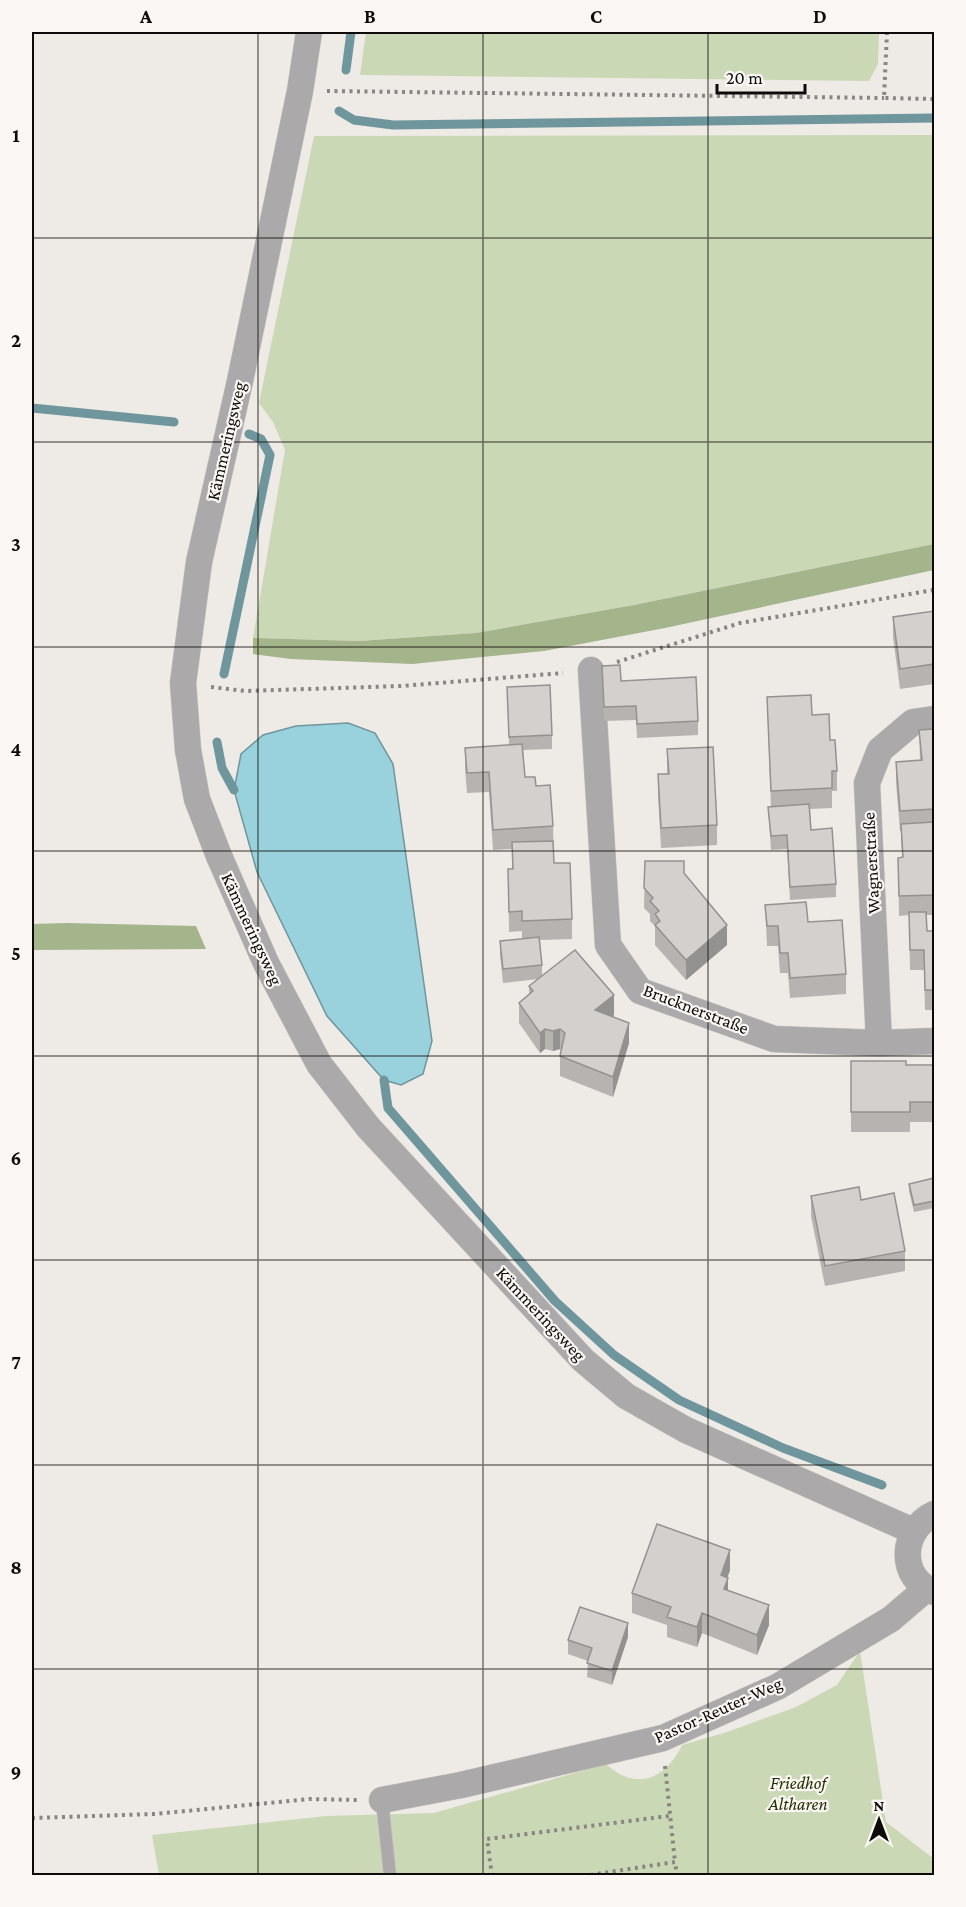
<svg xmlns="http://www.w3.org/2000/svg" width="966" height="1907" viewBox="0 0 966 1907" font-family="'Crimson Pro',serif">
<rect width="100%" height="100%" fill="#eeeae6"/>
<path fill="#cbd8b6" d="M366 32H879L878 64 869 81 360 75Z
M934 135V544L634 605 476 633 359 641 253 638 285 450 273 422 259 403 314 136Z
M860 1651 886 1822 934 1859V1875H159L152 1835 326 1816 434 1813 606 1764C636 1792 666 1779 682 1745L727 1732 796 1707 837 1685Z"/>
<path fill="#a4b48b" d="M934 544V570L665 628 544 651 412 664 291 659 253 654V638L359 641 476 633 634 605Z
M67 923 196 926 206 949 32 950V924Z"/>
<path fill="#99d2dc" stroke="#6f969d" stroke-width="1.5" d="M348 723 375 733 393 764 432 1041 423 1074 401 1085 384 1080 327 1016 257 872 234 790 241 754 263 735 296 726Z"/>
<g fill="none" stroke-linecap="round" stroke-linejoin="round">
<path stroke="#6f969d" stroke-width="9" d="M346 70 351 32
M339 111 354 120 393 125 934 118
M32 408 174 422
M224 674 270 455 261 439 249 434
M217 742 222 768 234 790
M384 1080 388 1108 555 1301 614 1355 679 1400 783 1448 882 1485"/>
<g stroke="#cac6c3" stroke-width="14">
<path id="lane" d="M382 1800 390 1876"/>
</g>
<g stroke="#cac6c3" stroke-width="27">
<path id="street" d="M309 32 300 91 240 381 199 562 183 683 188 750 197 799 219 856 266 963 319 1064 368 1127 583 1360 626 1396 686 1430 913 1531
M591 670 608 945 640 991 774 1039 879 1043 934 1041
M879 1043 867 783 880 750 913 722 934 719
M934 1514C900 1530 898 1578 934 1592
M382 1800 461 1785 663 1738 777 1687 891 1619 926 1589"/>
</g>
<path stroke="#888582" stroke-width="4" stroke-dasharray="3 4.5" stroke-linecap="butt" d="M887 32 884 98 934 99
M327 91 884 98
M617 662 740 623 934 590
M211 687 245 691 401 686 563 673
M665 1766 675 1862
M32 1818 155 1814 309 1799 357 1800
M492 1876 487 1839 669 1816
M583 1876 675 1862 677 1876"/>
<use href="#lane" stroke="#aba9a9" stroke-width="12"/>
<use href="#street" stroke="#aba9a9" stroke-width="26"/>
</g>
<path fill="#b6b3b0" d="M934 611V684L900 689 893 637V617Z
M602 666 621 681 698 721V735L637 738 636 720 604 721Z
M507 687 552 735V749L523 750 525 777 536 786 553 826 554 863 572 919V939L540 940 542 965V976L614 1015 612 1017 629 1043 613 1097 560 1076V1056L561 1050 560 1049 553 1051 545 1049 540 1053 519 1023V1003L529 994V986L538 979 503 983 500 955V941L522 939V931L509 932 508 869H512V849L493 850 489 792 467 793 465 768V748L509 745Z
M767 697 812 715 830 740 837 771V791H832V808L810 809 811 830 836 884V897L790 900 787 849 771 850 768 807H771Z
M934 729V915H926L927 931H934V1010H925L924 970H910L909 915 899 916 898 858 902 857 901 831H900L896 782V762L920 760 919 730Z
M667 749 717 825V845L661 848 658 794V774H667Z
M645 861 684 873 727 945 686 980 655 945V926L650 921V914L644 908Z
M765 905 808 922 846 974V994L790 998 788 973H780L778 946H767Z
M851 1061 906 1065H934V1122H910V1132H851Z
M934 1178V1208L914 1212 909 1191V1184Z
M811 1196 861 1200 905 1251V1271L825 1286 811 1216Z
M730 1570 727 1578 728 1590 769 1625 757 1655 702 1633 697 1647 667 1637V1625L632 1613V1593Z
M628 1637 612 1685 587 1677 588 1661 568 1654V1640Z"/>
<path fill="#949290" d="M727 925V945L686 980V960Z
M614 995V1015L595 1030V1010Z
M629 1023V1043L613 1097V1077Z
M545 1029V1049L540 1053V1033Z
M560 1029V1049L553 1051V1031Z
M730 1550V1570L721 1596V1575Z
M728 1578V1598L724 1589Z
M769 1605V1625L757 1655V1635Z
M702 1613V1633L697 1647V1627Z
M628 1623V1637L612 1685V1671Z"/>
<path fill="#d4d0cd" stroke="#949290" stroke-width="1.5" d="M934 611V664L900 669 893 617Z
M620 665 621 681 696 677 698 721 637 724 636 706 604 707 602 666Z
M550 685 552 735 509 737 507 687Z
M811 695 812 715 829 714 830 740H835L837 771H832V788L771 791 767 697Z
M934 729V809L900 811 896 762 922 760 919 730Z
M522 744 525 777H535L536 786 550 785 553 826 493 830 489 772 467 773 465 748Z
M713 747 717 825 661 828 658 774H669L667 749Z
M809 804 811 830 832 828 836 884 790 887 787 835 771 836 768 807Z
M934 822V895L899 896 898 858 903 857 901 824Z
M553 841 554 863H570L572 919 522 921V911L509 912 508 869H513L512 842Z
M645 861H684V873L727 925 686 960 655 925 660 921 655 914 659 911 650 901 653 898 644 888Z
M806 902 808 922 842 920 846 974 790 978 788 953H780L778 926H767L765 905Z
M909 912H926L927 931H934V990H925L924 950H910Z
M539 937 542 965 503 969 500 941Z
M575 950 614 995 595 1010 629 1023 613 1077 560 1056 565 1033 560 1029 553 1031 545 1029 540 1033 519 1003 533 991 529 986Z
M851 1061H906V1065H934V1102H910V1112H851Z
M934 1178V1201L914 1205 909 1184Z
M859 1187 861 1200 894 1193 905 1251 825 1266 811 1196Z
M657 1524 730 1550 721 1575 728 1578 724 1589 769 1605 757 1635 702 1613 697 1627 667 1617 671 1607 632 1593Z
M580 1607 628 1623 612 1671 587 1663 592 1648 568 1640Z"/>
<path fill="none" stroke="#0d0b0a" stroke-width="1.5" stroke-opacity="0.55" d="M258 32V1876M483 32V1876M708 32V1876M32 238H934M32 442H934M32 647H934M32 851H934M32 1056H934M32 1260H934M32 1465H934M32 1669H934"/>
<g text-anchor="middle" stroke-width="4.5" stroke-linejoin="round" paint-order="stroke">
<g font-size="18" fill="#0d0b0a" stroke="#fbf7f4">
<text transform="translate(226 441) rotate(-77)" y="6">Kämmeringsweg</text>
<text transform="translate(871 863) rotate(-93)" y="6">Wagnerstraße</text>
<text transform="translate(252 929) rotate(65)" y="6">Kämmeringsweg</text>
<text transform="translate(696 1009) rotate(21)" y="6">Brucknerstraße</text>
<text transform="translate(541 1314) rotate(47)" y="6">Kämmeringsweg</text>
<text transform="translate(718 1710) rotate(-24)" y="6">Pastor-Reuter-Weg</text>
</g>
<g font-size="18" font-style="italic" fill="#233101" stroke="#fbf7f4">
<text x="798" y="1789">Friedhof<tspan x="798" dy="21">Altharen</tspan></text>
</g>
</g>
<rect width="966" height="1907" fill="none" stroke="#fbf7f4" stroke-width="66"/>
<g transform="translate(879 1820)" stroke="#fbf7f4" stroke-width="4.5" paint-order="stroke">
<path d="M0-4.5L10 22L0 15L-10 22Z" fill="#0d0b0a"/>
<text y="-9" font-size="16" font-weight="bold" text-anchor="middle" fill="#0d0b0a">N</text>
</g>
<path d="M717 84v9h88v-9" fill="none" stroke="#0d0b0a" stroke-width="3"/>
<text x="726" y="84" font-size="18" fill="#0d0b0a" stroke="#fbf7f4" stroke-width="4.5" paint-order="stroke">20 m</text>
<rect x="33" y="33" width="900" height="1841" fill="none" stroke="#0d0b0a" stroke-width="2"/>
<g font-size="20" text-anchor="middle" font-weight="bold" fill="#0d0b0a">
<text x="146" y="23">A</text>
<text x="370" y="23">B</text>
<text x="596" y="23">C</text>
<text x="820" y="23">D</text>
<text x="16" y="142">1</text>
<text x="16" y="347">2</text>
<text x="16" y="551">3</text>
<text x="16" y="756">4</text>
<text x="16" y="960">5</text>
<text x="16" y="1165">6</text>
<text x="16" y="1369">7</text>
<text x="16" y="1574">8</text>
<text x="16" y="1779">9</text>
</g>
</svg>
